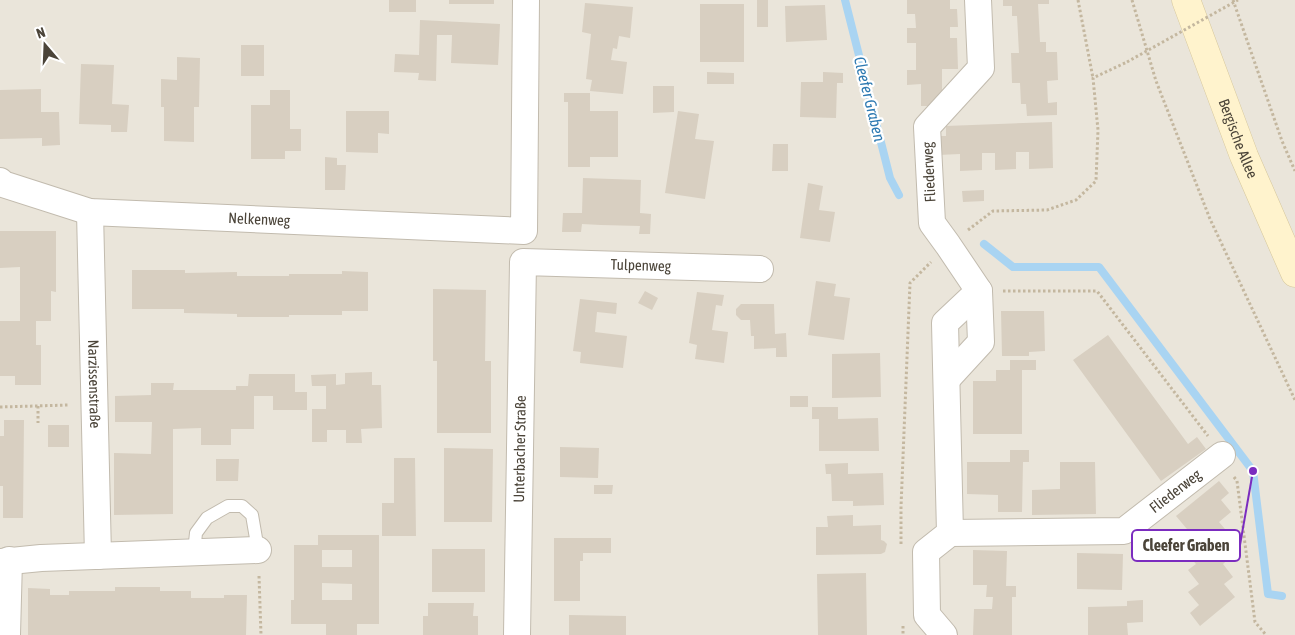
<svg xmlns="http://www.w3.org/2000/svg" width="1295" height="635" viewBox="0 0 1295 635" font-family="'Asap Condensed',sans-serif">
<rect width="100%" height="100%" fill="#f6f3ec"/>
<path fill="#eae5da" d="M0 0H1295V635H0Z"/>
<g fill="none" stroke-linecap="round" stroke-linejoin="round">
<path stroke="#a9d4f2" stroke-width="8" d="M845 0 890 178 899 195
M984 244 1013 267H1099L1253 471 1268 594 1282 596"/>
</g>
<path fill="#d8cfc1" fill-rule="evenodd" d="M389 0H416V12H389Z
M449 0H494V4H449Z
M757 0H768V27H757Z
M907 0H950V9H957L958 27H950V38H957L958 69H942V94L930 106H921V84L907 85V70H916V43H907V28H916L915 14H907Z
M1003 0H1049V4H1038L1040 42H1046V52H1057L1058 80 1047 81 1048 103 1057 102V115L1027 116 1026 104H1021L1020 83H1012L1011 53H1019L1017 16H1012V6H1003Z
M585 3 633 7 630 38 619 36 617 49 613 48 611 60 627 62 623 94 590 91 592 80 586 79 591 34 582 32Z
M700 4H744V62H700Z
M825 5 827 40 786 42 785 6Z
M420 20 500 24 498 65 451 63 452 35H437L436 81 418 80 419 73 394 72 395 54 419 55Z
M241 45H264V76H241Z
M177 57 200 58 199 107H194V142L164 141V107H161V79L177 80Z
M81 64 114 65 112 104 129 105 127 132H111V125L79 124Z
M707 72 734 73V84H707Z
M823 72 843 73V83H837L836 118 800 117 801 82H823Z
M653 86H674V112L653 113Z
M41 89V112H59L60 145 42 146V138L0 139V90Z
M270 90H290V129H301V151H285V159H251V105H270Z
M564 93H590V111H618V157H590V167H568V102H564Z
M346 111H389V134L378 133V153L346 152Z
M678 111 699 114 695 139 714 141 705 199 665 193Z
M1052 122 1053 168 1029 169V152H1016V169L995 170V153H982V170L960 171V154L938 155 937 136H946V126Z
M773 144H788V171H772Z
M325 157 337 158V165H346L345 190H325Z
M583 178 641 180 640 213 651 214 650 234H639L640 226 601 225 582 224 581 232H562L563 213H582Z
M808 183 823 186 819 210 835 212 830 242 800 238Z
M984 190V201L963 202 962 191Z
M0 231H56V292L51 291V321H36V345H41V385H15V376H0V321H20V267L0 268Z
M132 270H185V273L237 272V276H289V274H342V271L368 272V311H342V315H289V317H237V314L184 313V309H132Z
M816 281 836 284 834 296 850 298 844 340 808 335Z
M433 289 486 290 485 361H491V433H437V361H433Z
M645 291 658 298 652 310 638 303Z
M697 292 724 295 722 306 716 305 712 330 728 332 724 363 695 359 697 345 689 343Z
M580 299 617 303 616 314 597 312 595 332 627 336 623 368 580 363 581 352 573 351Z
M741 304H774L775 334 786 333 787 357H776V348L754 349V336H751L750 320H741L736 315V309Z
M1001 311H1044L1045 351 1029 352V356H1002Z
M1108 335 1188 444 1197 437 1206 449 1161 481 1073 360Z
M880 353 881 397 832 398V354Z
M1010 360H1036V370H1022V434H973V381H996V370H1010Z
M372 372V385H381L382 428 361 429 362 443H346V430H327V442H312V409H326V386H312L311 375 336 374V385L345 384V373Z
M249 374H295V392H307V410H273V396H254V429H231V445H201V428L173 429V514L114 515V453L151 454 152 422H115V396L151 395V383H174L173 390H236V386H248Z
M790 396H808V407H790Z
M812 407H838V419L878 418 879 451H819V419H812Z
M4 420H24L23 518H3V486H0V436H4Z
M48 425H69V447H48Z
M560 447 599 448 598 478 560 477Z
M444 448 493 449 492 522H444Z
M1010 450H1029V462H1023L1022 512H998V495L967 494V462H1010Z
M394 458H415L416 536H382V503H394Z
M216 459H239L238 481H216Z
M1060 462H1095L1096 514 1032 515V490L1060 489Z
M848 463V474L883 473 884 505 853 506V501H832L831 474H826L825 464Z
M1219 481 1229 493 1221 500 1231 512 1219 522 1230 535 1223 542 1233 555 1223 564 1233 577 1224 584 1235 597 1200 626 1190 613 1199 605 1188 592 1199 584 1188 570 1196 564 1184 551 1197 541 1176 516Z
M594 485H613L612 494H594Z
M853 515V526L881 525V540L884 541 887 544 885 552 881 554 816 555V527H828L827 516Z
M318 535H379V624H357V635H326V624H291V600H294V545H318ZM322 550H352V567H322ZM322 583 352 584V600H322Z
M554 538H611V553H583V561H580V601H554Z
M432 549H485V592H432Z
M973 550 1007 551 1006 586H1016V597H1012V635H973L974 609H992L993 597H986L987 585H973Z
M1077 553 1123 554 1122 590 1077 589Z
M866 573 867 635H818L817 574Z
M115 587H160V591H191V598H224V595H247L246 635H28V588L50 589V595H69V591H115Z
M1143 600V622L1127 623 1128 635H1088V607L1127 606V601Z
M428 603H474L473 616H478V635H423V616H428Z
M569 615 626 616V635H569Z"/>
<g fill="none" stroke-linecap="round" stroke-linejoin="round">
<g stroke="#c2bbae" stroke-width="14">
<path id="service" d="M194 552 196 533 207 518 228 506H242L252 515 258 550"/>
</g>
<g stroke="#c2bbae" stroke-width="28">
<g id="minor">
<path id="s1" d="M0 181 3 184 90 212 524 231 526 0"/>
<path id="s2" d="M90 212 98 556"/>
<path d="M947 379 981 342 979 291 948 245 932 223 927 127 981 68 978 0"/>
<path id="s3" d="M950 533 1124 531 1222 455"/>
<path d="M0 562 41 558 258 550"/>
<path d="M7 635 9 560"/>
<path id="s4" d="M517 635 523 262 760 269"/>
<path d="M944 635 927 615 926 552 950 533 945 323 979 291"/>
</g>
</g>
<g stroke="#d6c79b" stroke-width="29">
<g id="secondary">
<path id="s5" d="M1186 0 1244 156 1295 273"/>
</g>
</g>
<path stroke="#c4b79f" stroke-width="3" stroke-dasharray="2.5 2.5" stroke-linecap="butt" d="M1078 0 1093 78
M1132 0 1156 81 1210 219 1295 400
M1233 0 1282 141 1295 171
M968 230 993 211 1047 210 1076 200 1096 181 1098 130 1093 78 1127 62
M1003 291H1097L1208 436
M38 406V423
M0 407 69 405
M1234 477 1237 481 1255 622 1266 635
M901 544V507L910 283 931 262
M259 576 261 635
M903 626V635"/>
<use href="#service" stroke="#fff" stroke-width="12"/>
<use href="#minor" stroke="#fff" stroke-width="26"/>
<use href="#secondary" stroke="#fff3cd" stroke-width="28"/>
<path stroke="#c4b79f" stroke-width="3" stroke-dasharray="2.5 2.5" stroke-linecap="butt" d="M1127 62 1238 0"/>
</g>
<g text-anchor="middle" stroke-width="4.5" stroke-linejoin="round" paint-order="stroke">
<g font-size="15" fill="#4b4439" stroke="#fff">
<text dy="5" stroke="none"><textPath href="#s5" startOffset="148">Bergische Allee</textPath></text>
<text transform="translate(929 172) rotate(-93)" y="5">Fliederweg</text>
<text dy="5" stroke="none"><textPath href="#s1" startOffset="265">Nelkenweg</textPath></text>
<text dy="5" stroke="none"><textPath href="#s4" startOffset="491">Tulpenweg</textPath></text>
<text dy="5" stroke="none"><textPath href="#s2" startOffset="172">Narzissenstraße</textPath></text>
<text dy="5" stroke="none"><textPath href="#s4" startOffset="186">Unterbacher Straße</textPath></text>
<text dy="5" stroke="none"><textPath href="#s3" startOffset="239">Fliederweg</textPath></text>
</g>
<g font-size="16" font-style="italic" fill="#2e7ab2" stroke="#fff">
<text transform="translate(870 99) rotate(76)" y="6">Cleefer Graben</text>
</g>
</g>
<path fill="none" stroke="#7b2cbf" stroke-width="2" d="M1253 471L1240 545"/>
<circle fill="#7b2cbf" stroke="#fff" stroke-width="2" cx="1253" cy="471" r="5"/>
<rect fill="#fff" stroke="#7b2cbf" stroke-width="2" x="1132" y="530" width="108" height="31" rx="5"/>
<g font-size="16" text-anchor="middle" font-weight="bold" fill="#4b4439">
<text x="1186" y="551">Cleefer Graben</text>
</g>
<g transform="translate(45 45) rotate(341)" stroke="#ffffff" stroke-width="4" paint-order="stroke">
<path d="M0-4L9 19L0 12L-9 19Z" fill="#4b4439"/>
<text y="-8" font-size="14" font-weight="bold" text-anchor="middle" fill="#4b4439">N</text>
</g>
</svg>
